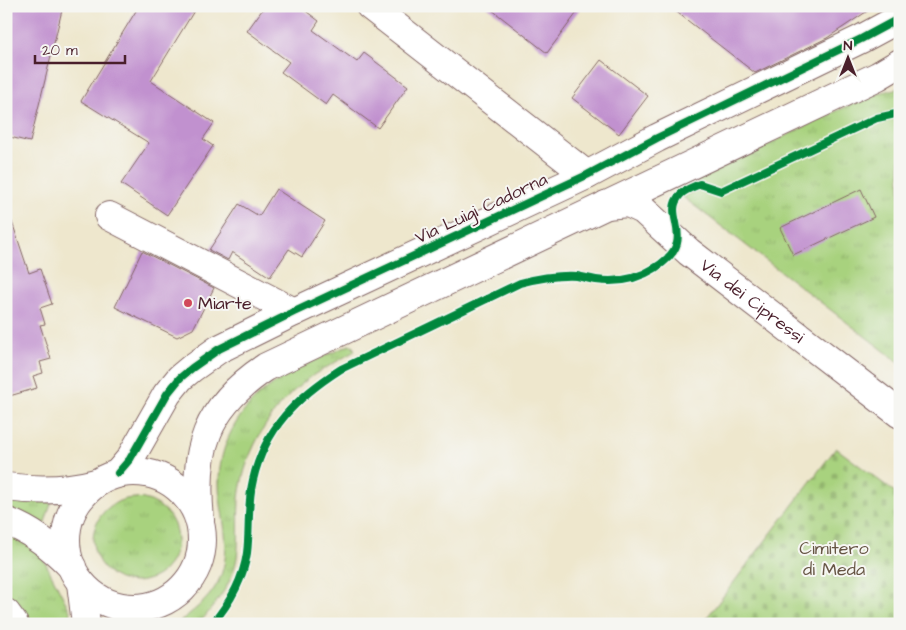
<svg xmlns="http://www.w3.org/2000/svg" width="906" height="630" viewBox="0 0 906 630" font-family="'Architects Daughter',sans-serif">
<defs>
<pattern id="grass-tufts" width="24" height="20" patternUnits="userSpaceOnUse" patternTransform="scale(1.25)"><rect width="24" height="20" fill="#a8d27e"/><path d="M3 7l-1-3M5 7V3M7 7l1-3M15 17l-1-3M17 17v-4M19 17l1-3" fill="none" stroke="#92b46d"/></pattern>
<pattern id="cemetery-stones" width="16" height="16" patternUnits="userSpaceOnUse" patternTransform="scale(1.25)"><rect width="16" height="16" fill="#a8d27e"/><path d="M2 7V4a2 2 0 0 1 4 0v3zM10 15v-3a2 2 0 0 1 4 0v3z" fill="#92b46d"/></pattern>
</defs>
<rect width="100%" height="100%" fill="#f6f6f2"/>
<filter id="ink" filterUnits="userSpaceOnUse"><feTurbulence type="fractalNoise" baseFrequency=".02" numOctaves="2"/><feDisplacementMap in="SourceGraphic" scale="10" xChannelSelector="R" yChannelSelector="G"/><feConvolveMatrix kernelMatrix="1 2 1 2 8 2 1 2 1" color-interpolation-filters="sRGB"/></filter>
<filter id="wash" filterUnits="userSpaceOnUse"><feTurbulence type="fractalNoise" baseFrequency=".0096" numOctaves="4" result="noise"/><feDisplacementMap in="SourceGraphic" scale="20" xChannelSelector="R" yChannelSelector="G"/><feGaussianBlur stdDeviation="1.12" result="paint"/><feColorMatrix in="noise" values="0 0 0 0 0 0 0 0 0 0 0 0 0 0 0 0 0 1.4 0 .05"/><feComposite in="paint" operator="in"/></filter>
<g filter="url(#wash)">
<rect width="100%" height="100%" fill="#eee7cd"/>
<path fill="url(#grass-tufts)" stroke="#797854" d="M900 88V363L683 197 699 189 695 180 851 104 883 92Z
M349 345 353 346 355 351C342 359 328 366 315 374 274 402 245 448 239 498 238 514 239 531 238 547 237 579 218 600 199 624H177C192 611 207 602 217 584 232 556 224 527 220 498 215 460 229 424 256 398 282 373 317 360 349 345Z
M93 540a42 42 0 1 1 84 0a42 42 0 1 1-84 0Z
M6 498 49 501 51 504 44 525 42 527 6 510Z
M6 531 35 548 44 560 70 611 73 624H30L6 592Z"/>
<path fill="url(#cemetery-stones)" stroke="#797854" d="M836 448 900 496V624H702Z"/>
<g id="blocks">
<path fill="#c191cf" d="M6 6H63L30 142 6 136Z
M139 6H197L151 81 214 123 203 139 213 146 167 215 121 184 149 143 81 101Z
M265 6H299L319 21 313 30 357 62 364 53 408 86 378 128 333 95 326 105 281 72 289 62 247 31Z
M487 6H582L547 53Z
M669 6H875L827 38 755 73Z
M601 60 648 96 619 134 572 98Z
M276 189 325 221 302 257 289 249 270 277 232 252 228 260 209 250 239 204 259 216Z
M861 189 874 217 793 255 780 228Z
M6 219H11L29 273 40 269 52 304 40 308 45 324 40 325 51 359 40 362 43 373 33 376 37 388 6 397Z
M142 251 214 288 193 329 177 337 115 307Z"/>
</g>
</g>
<g filter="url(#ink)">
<use href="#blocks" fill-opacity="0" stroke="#836564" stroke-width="1"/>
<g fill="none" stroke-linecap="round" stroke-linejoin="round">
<g stroke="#836564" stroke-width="30">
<g id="minor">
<path d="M370 6 587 175"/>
<path id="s1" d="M606 205 628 203 643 210 689 252 900 414"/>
<path d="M109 216 294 312"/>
<circle cx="134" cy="540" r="68"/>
<path d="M118 473 130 459 167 394 180 378 192 368 219 349 294 312 587 175 657 138 861 39 900 18"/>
<path d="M6 487C36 491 66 491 96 483"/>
<path d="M200 520C193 449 205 408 266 367L878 76 900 63"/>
<path d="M6 521C32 531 53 547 72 567"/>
<path d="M81 583 86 624"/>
<path d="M6 613 14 624"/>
</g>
</g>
<use href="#minor" stroke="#fff" stroke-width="28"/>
<g stroke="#f6f6f2" stroke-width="11">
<path id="cycleway" d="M118 473 130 459 167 394 180 378 192 368 219 349 294 312 587 175 657 138 861 39 900 18
M212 624C230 603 243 581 247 553 250 529 247 504 253 480 265 428 297 397 341 369L520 283C539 278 557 275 577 276 583 277 589 279 596 280 617 283 636 280 655 268 701 239 660 217 680 195 684 190 693 187 700 184L721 191 877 118 900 113"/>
</g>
<use href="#cycleway" stroke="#00873e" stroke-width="8"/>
</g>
</g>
<circle fill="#d1495b" stroke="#f6f6f2" stroke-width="2" cx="188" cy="303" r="5"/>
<g text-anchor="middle" stroke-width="4" stroke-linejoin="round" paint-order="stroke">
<g font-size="18" fill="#4a1f2b" stroke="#f6f6f2">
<text transform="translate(481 208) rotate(-25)" y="6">Via Luigi Cadorna</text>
<text dy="6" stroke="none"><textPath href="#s1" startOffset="181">Via dei Cipressi</textPath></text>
</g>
<g font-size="18" fill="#4a1f2b" stroke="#f6f6f2" text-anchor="start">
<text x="198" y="309">Miarte</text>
</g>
<g font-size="18" fill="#654" stroke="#f6f6f2">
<text x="834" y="554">Cimitero<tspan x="834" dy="21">di Meda</tspan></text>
</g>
</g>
<rect width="906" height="630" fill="none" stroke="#f6f6f2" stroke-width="25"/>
<g transform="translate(848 58)" stroke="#f6f6f2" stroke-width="4" paint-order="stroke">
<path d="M0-4L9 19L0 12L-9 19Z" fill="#4a1f2b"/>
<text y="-8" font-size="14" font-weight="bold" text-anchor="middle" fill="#4a1f2b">N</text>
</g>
<path d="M35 55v8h90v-8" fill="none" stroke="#4a1f2b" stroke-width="2.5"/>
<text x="42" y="55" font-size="15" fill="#4a1f2b" stroke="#f6f6f2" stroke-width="4" paint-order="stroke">20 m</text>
</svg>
